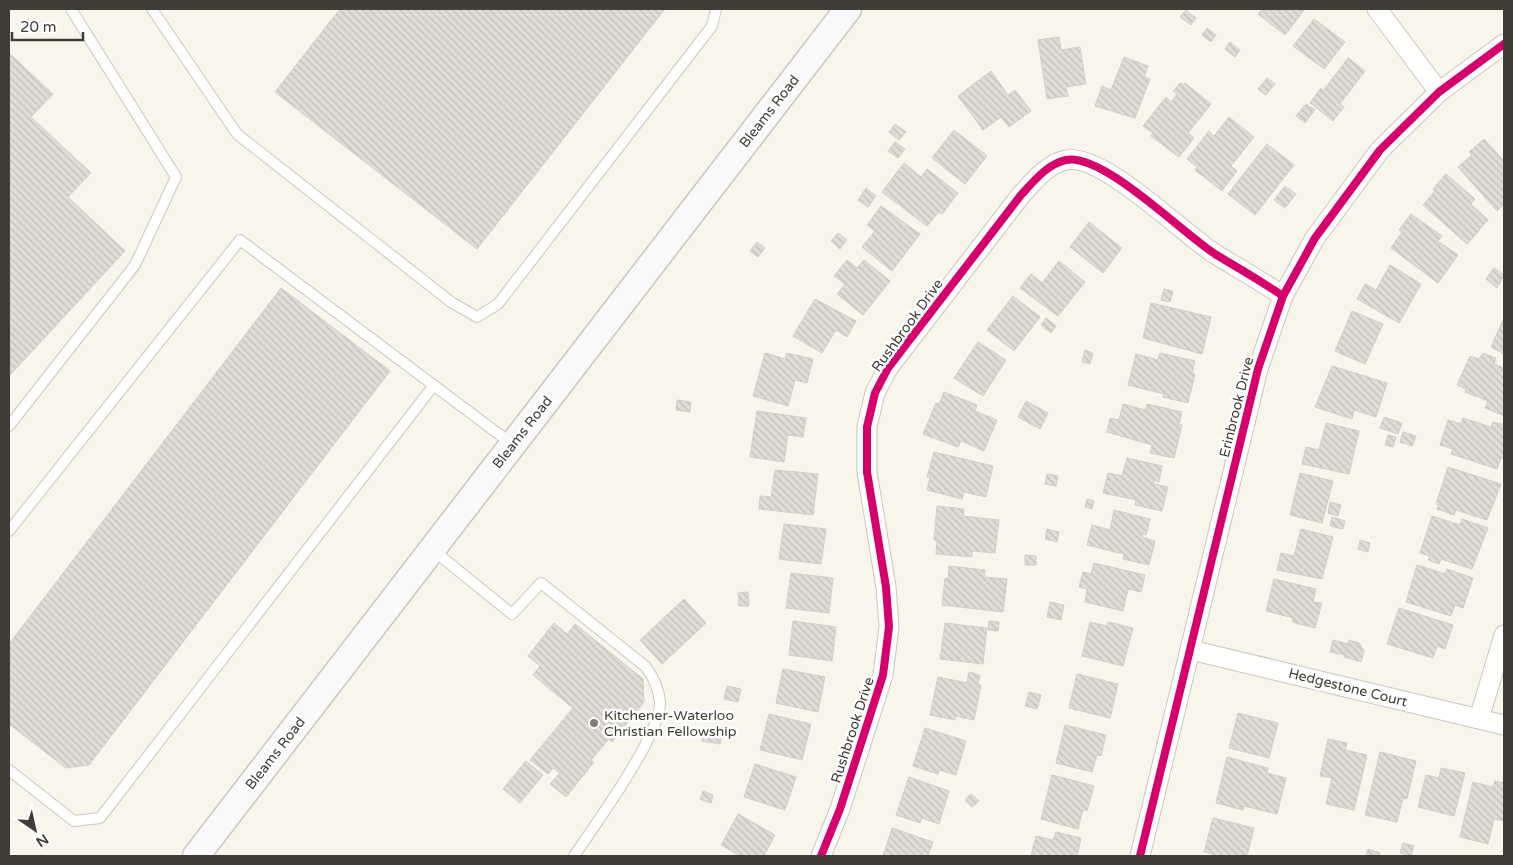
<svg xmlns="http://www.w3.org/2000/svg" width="1513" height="865" viewBox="0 0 1513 865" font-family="'Varela Round',sans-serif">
<defs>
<pattern id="building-back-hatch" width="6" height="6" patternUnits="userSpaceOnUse" patternTransform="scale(1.25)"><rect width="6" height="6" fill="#dfddd5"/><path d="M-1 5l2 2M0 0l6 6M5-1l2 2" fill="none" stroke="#c0bfb7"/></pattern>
</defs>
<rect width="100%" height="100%" fill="#f8f5eb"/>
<path fill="url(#building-back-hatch)" stroke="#d0cec7" d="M340 9H663L664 10 477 249 275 92Z
M1262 9H1305L1285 35 1258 14Z
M1186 10 1196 18 1191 25 1180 17Z
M1314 19 1345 42 1324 69 1293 46Z
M1207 28 1216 35 1211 42 1202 35Z
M1059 37 1061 50 1080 47 1086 84 1066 87 1068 96 1047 99 1038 40Z
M1230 42 1240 50 1235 57 1225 49Z
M9 53 53 94 31 117 91 173 68 197 125 251 10 375Z
M1124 57 1148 66 1144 77 1150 79 1135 118 1095 106 1102 86 1111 90Z
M1348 58 1365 71 1340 104 1344 107 1333 121 1310 103 1321 88 1323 91Z
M991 71 1008 95 1015 90 1031 111 1009 127 1001 117 983 130 958 96Z
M1267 78 1275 84 1266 95 1258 89Z
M1180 83 1184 85 1185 83 1211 104 1188 133 1194 138 1179 157 1151 136 1153 133 1143 126 1166 97 1171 102 1177 94 1173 91Z
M1306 104 1315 110 1305 123 1296 116Z
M1229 117 1254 137 1231 166 1237 171 1222 191 1195 170 1197 167 1187 159 1209 131 1214 136Z
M895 124 906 132 899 140 889 132Z
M954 130 987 156 965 184 932 158Z
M1484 139 1504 161V204L1497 211 1458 167 1472 155 1469 152Z
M895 142 905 149 898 158 888 151Z
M1267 144 1294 165 1255 215 1228 194Z
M904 163 921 177 927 169 958 193 942 214 939 212 927 226 882 192Z
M1446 174 1475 199 1471 204 1488 220 1467 244 1423 205 1435 191 1433 189Z
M1285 186 1296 194 1285 208 1274 200Z
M866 188 876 196 868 207 858 200Z
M881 206 920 234 892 271 862 247 875 231 867 225Z
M1411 214 1442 236 1438 241 1458 255 1438 283 1391 248 1402 232 1399 230Z
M1089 222 1122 248 1103 273 1070 247Z
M838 233 847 240 840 249 831 241Z
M757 242 765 248 758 257 750 251Z
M847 260 857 268 864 260 890 281 863 315 837 294 845 284 834 276Z
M1059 261 1085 282 1058 316 1020 288 1031 274 1042 283Z
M1390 265 1421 284 1399 323 1357 299 1365 284 1376 290Z
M1494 268 1504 275 1497 288 1486 279Z
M281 288 390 371 89 765 66 768 9 724V644Z
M1164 289 1173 291 1170 302 1161 300Z
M1013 296 1040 317 1014 351 987 330Z
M815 299 856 321 847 337 836 330 822 353 793 336Z
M1151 303 1211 317 1202 354 1143 338Z
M1352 311 1383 324 1365 364 1335 351Z
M1046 318 1056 326 1051 333 1041 325Z
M1503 320 1504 321V354L1491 347Z
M978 342 1006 360 983 396 954 378Z
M1085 350 1093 353 1090 364 1082 362Z
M765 353 785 359 787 353 813 359 807 383 795 380 788 406 753 396Z
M1160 353 1195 361 1192 373 1195 374 1188 403 1163 397 1164 394 1128 385 1136 354 1158 360Z
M1483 353 1496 358 1494 364 1504 368V416L1485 408 1488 401 1465 392 1466 389 1457 385 1470 356 1479 359Z
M1332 366 1387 383 1376 417 1354 410 1352 419 1315 407Z
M944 392 977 405 975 411 997 420 984 451 961 441 958 447 923 434 936 403 939 404Z
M677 400 691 402 690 412 676 410Z
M1026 401 1048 413 1040 429 1018 417Z
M1123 404 1145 410 1147 404 1182 412 1179 424 1182 425 1174 458 1150 453 1152 445 1107 432 1110 418 1119 420Z
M757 411 806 418 803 437 788 435 784 462 750 457Z
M1384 417 1402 423 1398 434 1380 428Z
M1463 418 1491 427 1493 422 1504 425V459L1501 458 1497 469 1451 454 1453 449 1440 445 1448 420 1461 424Z
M1326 423 1359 431 1349 474 1302 464 1306 447 1319 450Z
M1403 432 1416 436 1412 446 1400 442Z
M1388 435 1396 437 1393 447 1385 445Z
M934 452 993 466 986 497 964 492 962 499 927 490 930 477H927Z
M1127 458 1162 466 1159 482 1154 480V484L1168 487 1162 511 1135 505 1136 500 1103 493 1108 473 1122 476Z
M1448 467 1501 484 1487 520 1456 510 1454 515 1437 509 1439 505 1436 504Z
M775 470 818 474 813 515 759 509 760 496 771 497Z
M1300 473 1333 481 1322 523 1290 515Z
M1047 474 1058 476 1056 486 1045 484Z
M1087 499 1094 501 1092 509 1085 507Z
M1330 502 1341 505 1338 516 1328 513Z
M937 506 964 509 963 516 999 520 995 553 972 551V557L936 554 937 541 934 540Z
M1114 510 1150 519 1146 535 1143 534 1142 537 1155 541 1149 565 1123 559 1124 554 1087 545 1092 525 1110 530Z
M1432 516 1460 525 1462 519 1488 528 1472 569 1441 559 1439 564 1428 560 1430 556 1420 553Z
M1332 517 1345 521 1343 529 1330 526Z
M784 524 826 529 821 564 779 559Z
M1047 529 1059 532 1057 542 1045 539Z
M1301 529 1333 537 1322 579 1277 570 1281 553 1294 556Z
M1360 540 1370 543 1368 552 1358 549Z
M1025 555 1036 556V565H1025Z
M1094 563 1145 575 1141 592 1128 589 1123 611 1085 602 1087 589 1079 587 1083 572 1091 574Z
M1417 565 1445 574 1447 569 1473 578 1463 608 1455 605 1451 616 1406 602Z
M949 566 985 570 984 577 1007 579 1003 612 942 605 945 578 948 579Z
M791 573 833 578 829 613 786 608Z
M1274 579 1316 589 1313 602 1322 603 1315 628 1292 622 1293 618 1266 611Z
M748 592 749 606H739L738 593Z
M684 599 706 623 662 664 640 640Z
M1050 602 1064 605 1061 620 1047 617Z
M1399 608 1453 625 1445 649 1437 646 1433 658 1387 644Z
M793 621 836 627 832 661 789 655Z
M989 621 999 622 998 631 988 630Z
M1090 622 1107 626 1108 622 1133 628 1123 666 1082 656Z
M554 623 567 634 575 624 643 679 644 702 612 742 609 739 591 760 594 762 566 797 550 784 560 773 553 768 548 774 530 760 573 708 533 675 540 666 528 656Z
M945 623 987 628 983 664 940 659Z
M1333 640 1348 644 1345 655 1330 652Z
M1349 640 1359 643 1364 651 1361 662 1344 657Z
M783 669 825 677 818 712 776 703Z
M969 672 980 675 978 685H981L974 720 956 716 955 720 930 715 938 677 967 683Z
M1077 674 1118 684 1110 718 1069 708Z
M727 686 741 689 738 702 724 699Z
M1029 692 1041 695 1037 709 1025 706Z
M1238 713 1278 723 1269 758 1229 748Z
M769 714 811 724 802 760 760 750Z
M1065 725 1106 735 1101 756 1097 755 1092 772 1056 763Z
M705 727 723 730 720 744 702 741Z
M925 728 966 741 956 775 939 770 938 774 913 766Z
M1328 739 1347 743 1345 750 1367 755 1354 810 1326 804 1332 778 1320 776Z
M1380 752 1416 761 1407 799 1403 798 1397 822 1365 815Z
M1227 757 1268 768 1267 773 1286 778 1277 814 1244 806 1243 810 1216 803Z
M526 761 543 775 520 803 503 789Z
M755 764 796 777 785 810 744 797Z
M1441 768 1465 773 1454 816 1418 807 1426 775 1439 778Z
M1052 775 1094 786 1087 811 1083 810 1078 829 1041 819Z
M909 777 949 791 939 824 922 818 920 823 896 815Z
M1495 781 1504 783V821L1494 819 1488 844 1460 837 1473 782 1493 787Z
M703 791 713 795 711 803 700 799Z
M971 794 979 801 972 807 965 800Z
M738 814 775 835 764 856H740L721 845Z
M1213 818 1254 828 1247 856H1219L1204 852Z
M892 828 933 842 928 856H883Z
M1056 832 1081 838 1077 856H1031L1036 836 1053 840Z
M1403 843 1414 846 1411 856 1400 853Z
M1368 849 1380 853 1379 856H1366Z"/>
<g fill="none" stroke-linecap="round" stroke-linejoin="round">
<g stroke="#cac7c0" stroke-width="12">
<path id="lane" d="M152 9 237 134 451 302 477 317 498 304 712 26 716 9
M9 426 135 265 176 177 71 9
M9 531 240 240 512 444
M433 550 512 614 541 583 646 667C653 677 659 689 660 702 661 735 594 826 574 856
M9 770 74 821 100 818 434 385"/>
</g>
<g stroke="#cac7c0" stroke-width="21">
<path id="street" d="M1377 9 1439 92
M1191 650 1504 725
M1479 719 1504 635
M821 856 840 809 883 675 889 627 886 587 867 472V427L875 393 888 368 1021 195C1033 182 1047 164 1066 160 1103 153 1181 232 1215 254 1238 268 1261 281 1283 296
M1140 856 1258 369 1283 296 1315 238 1380 150 1439 92 1504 44"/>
</g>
<g stroke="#cac7c0" stroke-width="29">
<path id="secondary" d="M196 856 848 9"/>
</g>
<use href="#lane" stroke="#fefefc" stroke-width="10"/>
<use href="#street" stroke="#fefefc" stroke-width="19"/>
<use href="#secondary" stroke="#f9f9f9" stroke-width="26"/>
<g stroke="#fff" stroke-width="11">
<path id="cycleway" d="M821 856 840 809 883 675 889 627 886 587 867 472V427L875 393 888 368 1021 195C1033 182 1047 164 1066 160 1103 153 1181 232 1215 254 1238 268 1261 281 1283 296
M1140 856 1258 369 1283 296 1315 238 1380 150 1439 92 1504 44"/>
</g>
<use href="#cycleway" stroke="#d6006c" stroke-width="8"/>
</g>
<circle fill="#807d75" stroke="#fff" stroke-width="2" cx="594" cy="723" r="5"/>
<g text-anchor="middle" stroke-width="5" stroke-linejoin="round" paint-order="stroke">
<g font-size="14" fill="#3f3d36" stroke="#fff">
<text transform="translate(769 111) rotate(-52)" y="5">Bleams Road</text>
<text transform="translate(907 325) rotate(-54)" y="5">Rushbrook Drive</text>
<text transform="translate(1236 407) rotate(-76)" y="5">Erinbrook Drive</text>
<text transform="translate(522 432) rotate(-52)" y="5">Bleams Road</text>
<text transform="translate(1348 687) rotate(14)" y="5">Hedgestone Court</text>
<text transform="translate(852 730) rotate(-72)" y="5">Rushbrook Drive</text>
<text transform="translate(275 753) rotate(-52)" y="5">Bleams Road</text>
</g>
<g font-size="14" fill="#3f3d36" stroke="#fff" text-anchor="start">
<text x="604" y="720">Kitchener-Waterloo<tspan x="604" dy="16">Christian Fellowship</tspan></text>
</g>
</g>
<rect width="1513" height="865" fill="none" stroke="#3f3d36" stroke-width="20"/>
<g transform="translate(35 830) rotate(146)" stroke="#ffffff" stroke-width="4" paint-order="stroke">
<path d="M0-4L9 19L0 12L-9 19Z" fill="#3f3d36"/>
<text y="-8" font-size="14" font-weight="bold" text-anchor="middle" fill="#3f3d36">N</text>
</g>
<path d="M12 32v8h71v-8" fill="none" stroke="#3f3d36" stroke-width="2.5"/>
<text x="20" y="32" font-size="15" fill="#3f3d36" stroke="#ffffff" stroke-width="4" paint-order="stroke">20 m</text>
</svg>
